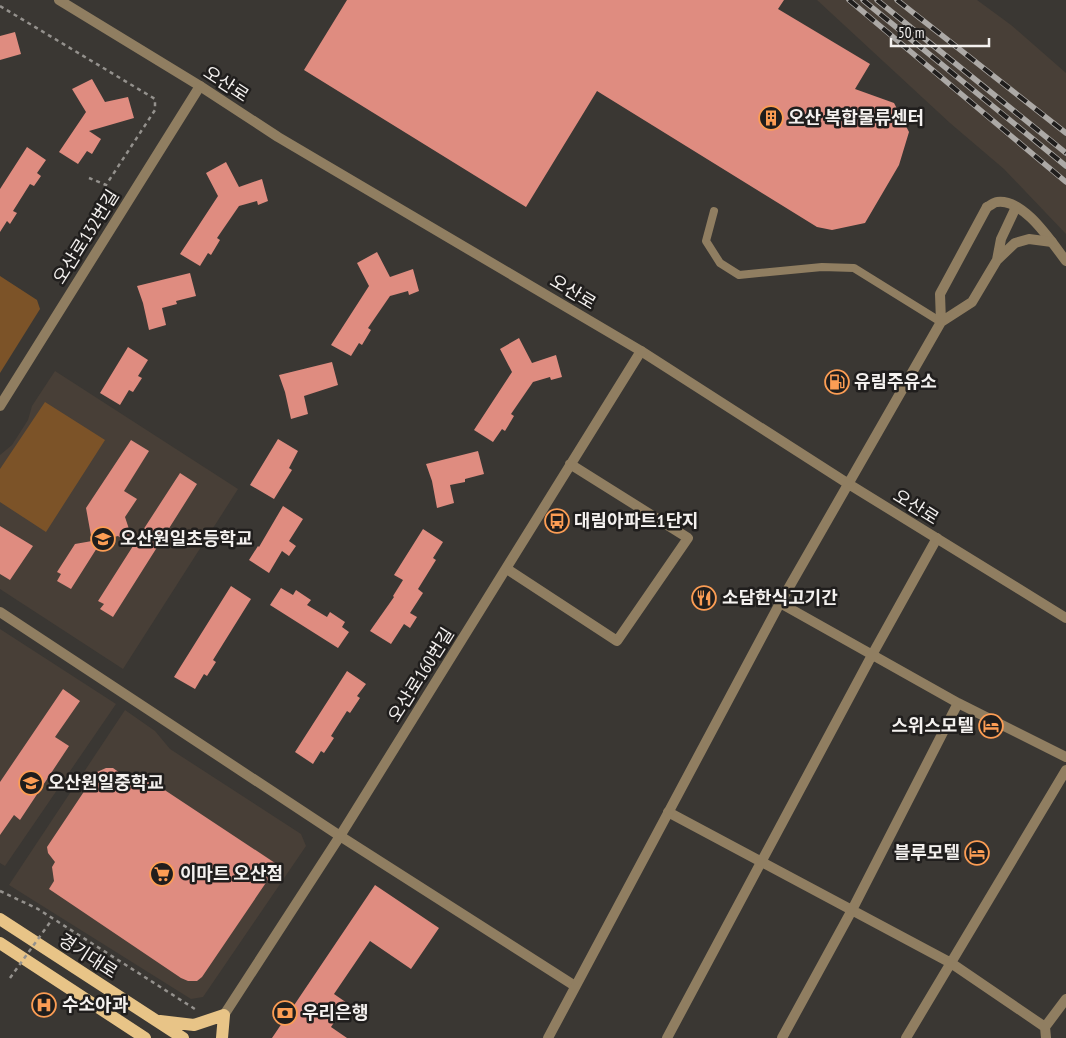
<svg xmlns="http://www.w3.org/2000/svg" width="1066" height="1038" viewBox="0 0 1066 1038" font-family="'PT Sans Narrow','Noto Sans KR',sans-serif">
<rect width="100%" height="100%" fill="#3a3733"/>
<path fill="#483f37" d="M817 0H977L1011 25 1066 73V234L1004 169 950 123Z
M55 371 238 489 123 669 0 589V455L12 445 28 420 32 406Z
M0 629 116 704 5 866 0 863Z
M125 710 155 731 170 749 301 834 306 846 203 997 191 999 9 885Z"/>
<path fill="#7c5328" d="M0 276 37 300 40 309 0 373Z
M45 402 105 440 46 532 0 502V469Z"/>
<path fill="#df8c80" d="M347 0H784L778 9 870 64 855 89 894 103 909 132 899 165 865 223 832 230 817 227 597 91 526 207 304 70Z
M15 32 21 54 0 60V36Z
M92 79 105 102 128 97 134 118 89 131 101 139 92 154 87 151 78 164 59 152 86 112 72 89Z
M27 147 46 160 37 173 41 176 34 186 30 184 13 211 17 213 10 224 7 221 0 232V189Z
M226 162 239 187 262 179 268 201 258 205 257 201 239 206 217 238 220 240 211 255 208 253 200 266 180 254 218 196 206 173Z
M377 252 390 277 413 269 419 291 409 295 408 291 390 296 368 328 371 330 362 345 359 343 351 356 331 345 369 286 357 263Z
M190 273 196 296 176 301 177 304 162 308 166 325 149 330 143 303 137 286Z
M519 338 532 363 556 355 562 377 551 380 550 377 533 382 511 414 514 416 505 431 502 429 493 442 474 430 512 372 500 349Z
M128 347 148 360 138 376 142 378 133 392 129 390 120 405 100 393Z
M332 362 338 385 304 396 308 414 291 419 285 392 279 375Z
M278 439 298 451 289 468 292 470 274 499 250 485Z
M131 440 149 451 124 491 137 499 125 517 134 544 180 473 197 484 113 617 100 609 104 604 98 601 133 546 118 536 102 540 71 589 57 581 61 574 57 572 75 544 92 541 86 508Z
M478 451 484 474 465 479V482L450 485 454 503 437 508 432 481 426 464Z
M283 506 303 519 289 541 296 546 289 556 282 551 269 573 249 560 258 546 259 547Z
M0 526 33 546 10 580 0 574Z
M423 529 443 542 433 558 436 560 418 589 423 593 410 613 417 617 410 628 404 624 391 644 370 631 394 597 393 596 403 580 394 575Z
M231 586 251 599 213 660 216 662 207 676 204 674 195 689 174 677Z
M281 588 293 595 296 590 311 600 307 605 327 617 330 612 345 622 342 627 349 632 338 648 270 605Z
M347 671 366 684 357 696 360 698 350 713 347 711 331 736 334 738 324 753 321 751 313 764 295 752Z
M63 689 80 701 55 737 69 746 20 820 14 815 0 835V782Z
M106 768H113L138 786 145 777 278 865 202 977 197 981H188L181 978 49 889 54 881 52 867 55 862 48 853 47 847 97 772Z
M375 885 439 928 411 969 370 941 334 994 347 1003 331 1027 347 1038H272Z"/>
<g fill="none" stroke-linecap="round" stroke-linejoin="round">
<path stroke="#94918d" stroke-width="2.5" stroke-dasharray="4 4" stroke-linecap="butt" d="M0 6 155 99V110L106 185 89 178
M0 891 38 909 198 1011"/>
<path stroke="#907e61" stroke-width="8" d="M714 211 706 241 720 263 739 275 822 267 854 268 941 322"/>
<path stroke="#907e61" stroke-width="10" d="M987 207C990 206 994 202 997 202 1024 198 1052 243 1066 261
M0 406 200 86
M507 569 617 641 688 538 570 464
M780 603 958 703
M0 612 340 836 575 986
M668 812 951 963 1045 1027
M224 1015 340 836 641 351
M667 1038 872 655 937 538
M782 1038 852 910 958 703 1066 757
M906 1038 1066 770
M1046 1038 1045 1027 1066 999"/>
<path stroke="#907e61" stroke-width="10" d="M59 0 200 86 278 137 641 351 847 483 1066 618
M997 260 1001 239 1016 207
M941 322 940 294 987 207
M548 1038 780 603 941 322 972 302 997 260 1015 243 1029 239 1052 242"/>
<path stroke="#e8c487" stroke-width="12" d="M0 919 183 1038
M0 943 145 1038
M160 1021 194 1025 224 1015 222 1038"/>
<g stroke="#aca9a6" stroke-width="5.5">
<path id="rail" d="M849 0 1066 182
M863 0 1066 166
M877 0 1066 153
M897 0 1066 133"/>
</g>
<use href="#rail" stroke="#201e1d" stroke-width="4" stroke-dasharray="11" stroke-linecap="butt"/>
<path stroke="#94918d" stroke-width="2.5" stroke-dasharray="4 4" stroke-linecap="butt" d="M10 978 51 921"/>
</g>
<defs>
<g id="building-ring" transform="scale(1.25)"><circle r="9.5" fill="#201e1d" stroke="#fc9d54" stroke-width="1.5"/><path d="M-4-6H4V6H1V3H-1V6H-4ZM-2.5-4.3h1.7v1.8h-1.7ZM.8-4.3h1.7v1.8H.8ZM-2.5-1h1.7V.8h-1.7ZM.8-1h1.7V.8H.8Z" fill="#fc9d54"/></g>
<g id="fuel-ring" transform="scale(1.25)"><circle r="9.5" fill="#201e1d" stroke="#fc9d54" stroke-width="1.5"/><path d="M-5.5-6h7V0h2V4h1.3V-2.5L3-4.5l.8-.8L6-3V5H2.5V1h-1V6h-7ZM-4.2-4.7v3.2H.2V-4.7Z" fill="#fc9d54"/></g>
<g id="bus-ring" transform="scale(1.25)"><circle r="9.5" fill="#201e1d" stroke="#fc9d54" stroke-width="1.5"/><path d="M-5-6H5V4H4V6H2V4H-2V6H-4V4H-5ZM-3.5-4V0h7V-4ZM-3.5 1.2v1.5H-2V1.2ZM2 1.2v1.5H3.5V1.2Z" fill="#fc9d54"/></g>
<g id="school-ring" transform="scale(1.25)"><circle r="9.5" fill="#201e1d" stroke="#fc9d54" stroke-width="1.5"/><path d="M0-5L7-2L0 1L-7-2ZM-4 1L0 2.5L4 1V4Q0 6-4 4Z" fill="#fc9d54"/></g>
<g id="restaurant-ring" transform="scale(1.25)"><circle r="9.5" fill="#201e1d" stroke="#fc9d54" stroke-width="1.5"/><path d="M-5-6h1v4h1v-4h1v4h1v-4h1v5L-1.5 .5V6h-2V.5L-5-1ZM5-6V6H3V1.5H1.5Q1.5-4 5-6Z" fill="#fc9d54"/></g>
<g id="hotel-ring" transform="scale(1.25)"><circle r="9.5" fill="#201e1d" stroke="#fc9d54" stroke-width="1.5"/><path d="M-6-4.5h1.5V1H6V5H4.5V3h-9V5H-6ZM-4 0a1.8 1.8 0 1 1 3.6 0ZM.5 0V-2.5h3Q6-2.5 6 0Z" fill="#fc9d54"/></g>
<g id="supermarket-ring" transform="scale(1.25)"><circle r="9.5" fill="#201e1d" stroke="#fc9d54" stroke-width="1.5"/><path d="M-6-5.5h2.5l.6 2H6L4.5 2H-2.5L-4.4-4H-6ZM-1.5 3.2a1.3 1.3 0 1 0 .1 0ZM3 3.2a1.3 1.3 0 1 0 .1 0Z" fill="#fc9d54"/></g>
<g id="hospital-ring" transform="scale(1.25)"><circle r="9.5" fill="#201e1d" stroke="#fc9d54" stroke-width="1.5"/><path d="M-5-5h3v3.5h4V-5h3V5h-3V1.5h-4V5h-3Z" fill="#fc9d54"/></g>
<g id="bank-ring" transform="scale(1.25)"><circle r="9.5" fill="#201e1d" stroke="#fc9d54" stroke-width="1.5"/><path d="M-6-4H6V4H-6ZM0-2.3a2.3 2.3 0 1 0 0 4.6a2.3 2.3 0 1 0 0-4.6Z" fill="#fc9d54"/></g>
</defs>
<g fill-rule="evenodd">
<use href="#building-ring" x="771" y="118"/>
<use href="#fuel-ring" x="837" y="382"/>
<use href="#bus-ring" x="557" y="521"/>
<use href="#school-ring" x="103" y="539"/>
<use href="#restaurant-ring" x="704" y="598"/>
<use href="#hotel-ring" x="991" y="726"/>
<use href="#school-ring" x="31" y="783"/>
<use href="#hotel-ring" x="977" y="853"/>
<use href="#supermarket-ring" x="162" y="874"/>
<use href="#hospital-ring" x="44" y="1005"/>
<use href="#bank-ring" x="285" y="1013"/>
</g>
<g text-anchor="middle" stroke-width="5" stroke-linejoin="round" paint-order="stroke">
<g font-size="18" fill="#f4f1ef" stroke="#201e1d">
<text transform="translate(226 84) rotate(33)" y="6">오산로</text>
<text transform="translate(86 237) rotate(-58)" y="6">오산로132번길</text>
<text transform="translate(573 292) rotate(31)" y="6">오산로</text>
<text transform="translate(916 507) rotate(32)" y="6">오산로</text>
<text transform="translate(421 675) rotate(-58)" y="6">오산로160번길</text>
<text transform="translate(88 956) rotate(33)" y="6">경기대로</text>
</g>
<g font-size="18" font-weight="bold" fill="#f4f1ef" stroke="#201e1d" text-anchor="start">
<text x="788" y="124">오산 복합물류센터</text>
<text x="854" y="388">유림주유소</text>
<text x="574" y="527">대림아파트1단지</text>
<text x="120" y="545">오산원일초등학교</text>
<text x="722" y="604">소담한식고기간</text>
<text x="974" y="732" text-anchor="end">스위스모텔</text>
<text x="48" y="789">오산원일중학교</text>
<text x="960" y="859" text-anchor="end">블루모텔</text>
<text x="180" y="880">이마트 오산점</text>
<text x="62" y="1011">수소아과</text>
<text x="302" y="1019">우리은행</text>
</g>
</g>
<path d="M891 38v8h98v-8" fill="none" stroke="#f4f1ef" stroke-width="2.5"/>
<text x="898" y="38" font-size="15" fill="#f4f1ef" stroke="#201e1d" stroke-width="4" paint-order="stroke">50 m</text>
</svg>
